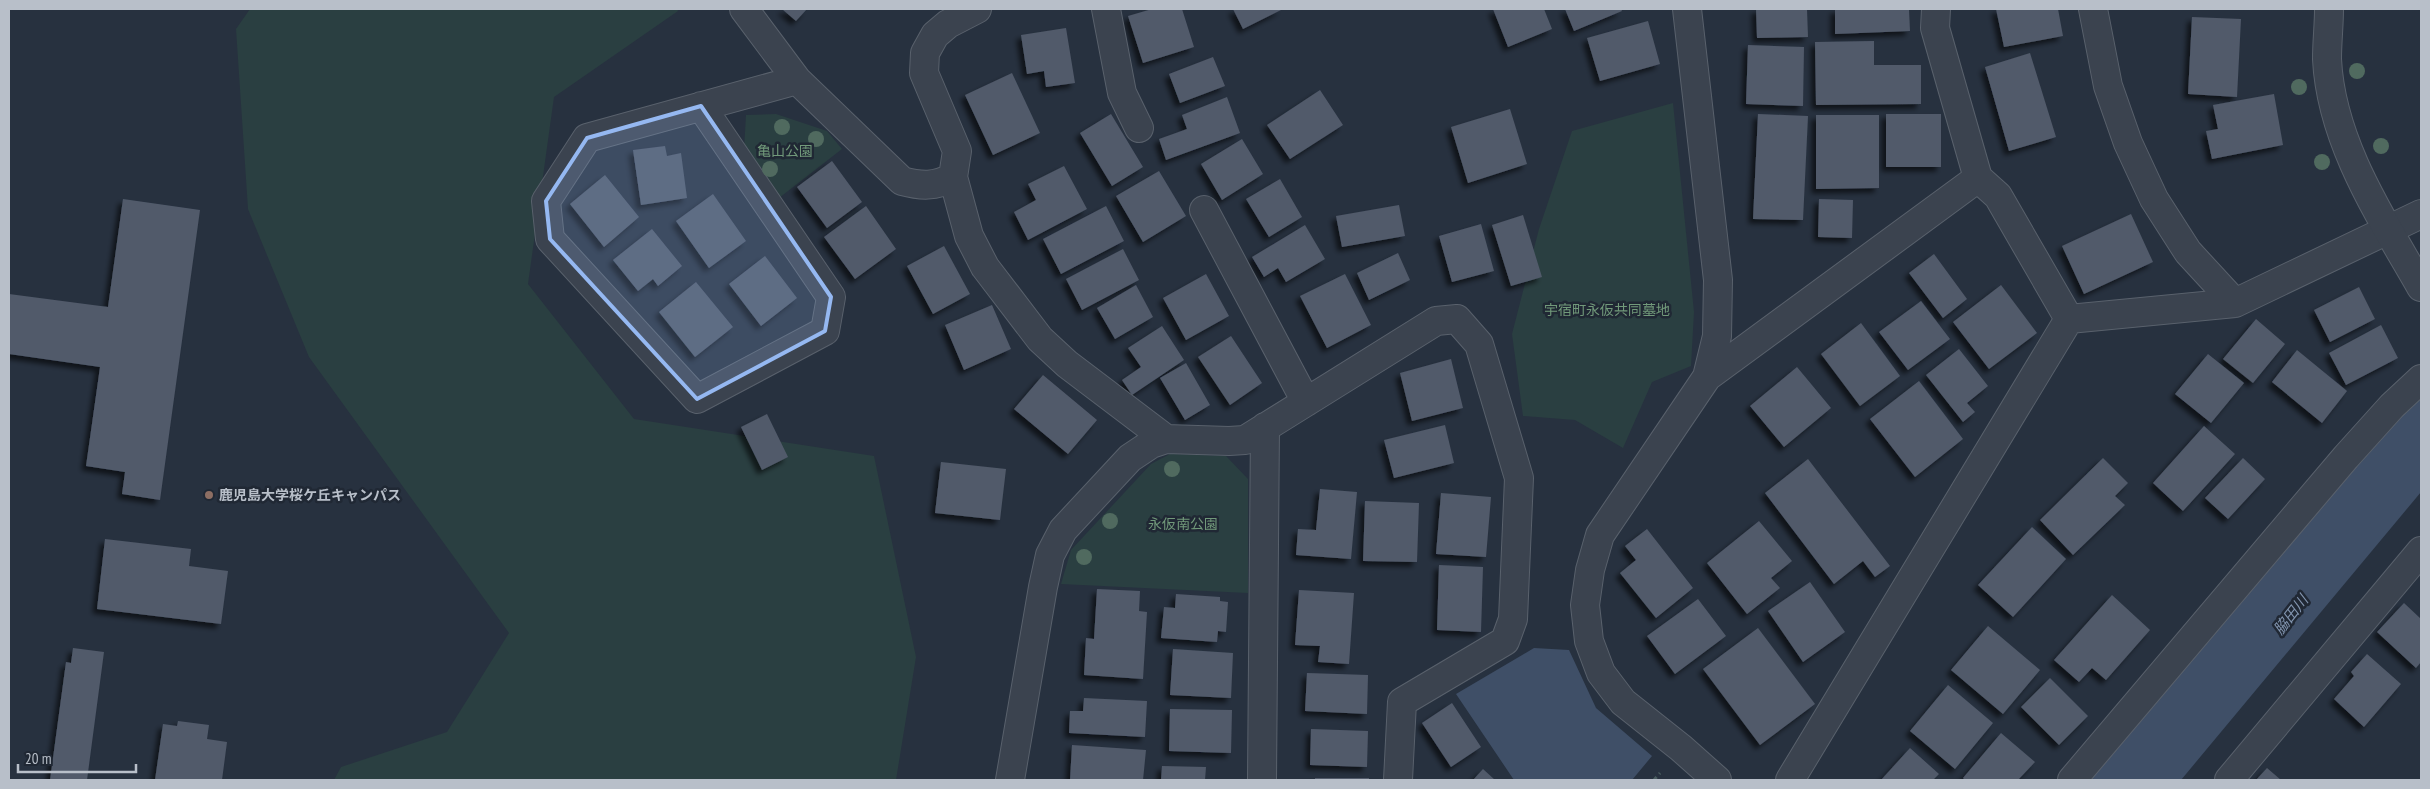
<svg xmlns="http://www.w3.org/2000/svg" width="2430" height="789" viewBox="0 0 2430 789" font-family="'PT Sans Narrow','Noto Sans JP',sans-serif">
<defs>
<filter id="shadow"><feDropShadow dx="-4.5" dy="4.5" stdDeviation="2.5" flood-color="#0009"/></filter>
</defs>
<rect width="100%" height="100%" fill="#27313f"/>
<path fill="#2a3f41" d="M250 9H677L678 11 554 97 528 284 634 419 874 456 916 657 896 780H334L341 767 447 732 509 633 309 357 248 209 236 29Z
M1673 103 1694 312 1691 366 1652 382 1623 448 1575 420 1523 416 1512 334 1539 229 1572 131Z
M776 114 827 131 842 149 779 198 744 150 746 115Z
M1170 454 1226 456 1248 479V593L1061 584 1071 550 1151 464Z"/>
<path fill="#3f4f67" d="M2421 399V492L2181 780H2087L2354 466 2411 406Z
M1534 648 1569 650 1596 708 1652 756 1632 780H1514L1456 694Z"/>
<path fill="#515a6a" filter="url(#shadow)" d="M782 9H807L796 21Z
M1152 9H1182L1194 47 1143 63 1128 16Z
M1233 9H1283L1243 29Z
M1493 9H1544L1552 29 1508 47Z
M1565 9H1621L1622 11 1574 31Z
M1756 9H1807L1808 37 1757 38Z
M1835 9H1909L1910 31 1835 34Z
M1996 9H2058L2063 36 2004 47Z
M2192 17 2241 19 2237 97 2188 94Z
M1648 21 1660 64 1600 81 1587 38Z
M1066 28 1075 83 1046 87 1044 71 1027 74 1021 35Z
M1874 41V65H1921V104L1816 105 1815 42Z
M1748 45 1804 47 1803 106 1746 104Z
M2030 53 2056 137 2009 151 1985 67Z
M1213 57 1225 86 1180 103 1169 74Z
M1012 73 1040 133 993 155 965 95Z
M1320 90 1343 125 1290 159 1267 125Z
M2274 94 2283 145 2212 159 2206 131 2218 129 2213 105Z
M1227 97 1240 133 1166 160 1159 139 1187 129 1182 115Z
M1510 109 1527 164 1468 183 1451 127Z
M1111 114 1143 167 1112 186 1080 133Z
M1758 114 1808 116 1803 220 1753 219Z
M1886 114H1941V167H1886Z
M1816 115H1879V188L1816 189Z
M1242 139 1263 174 1222 200 1201 164Z
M665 146 667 156 681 153 687 198 641 205 633 150Z
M832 161 862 202 827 228 797 187Z
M1064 166 1087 209 1028 240 1014 212 1036 200 1028 184Z
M1159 171 1186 216 1143 242 1116 196Z
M605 175 639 217 604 247 570 204Z
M1280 179 1302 217 1269 237 1246 199Z
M713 194 746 241 709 268 676 221Z
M123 199 200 210 160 500 122 494 125 472 86 466 100 367 9 354V294L108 307Z
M1819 199 1853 200 1852 238 1818 237Z
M1399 205 1405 236 1342 247 1336 216Z
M866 206 896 249 855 279 824 237Z
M1106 206 1124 241 1061 274 1043 239Z
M2131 214 2153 262 2084 294 2062 246Z
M1523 215 1542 277 1511 286 1492 225Z
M1481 224 1494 271 1452 282 1439 236Z
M1305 225 1325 259 1286 282 1278 268 1264 277 1252 257Z
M652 229 682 266 658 286 653 279 638 291 613 260Z
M944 246 970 294 933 314 907 266Z
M1123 249 1139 280 1082 310 1066 279Z
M1398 253 1410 280 1369 300 1357 273Z
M1934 254 1967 299 1943 318 1909 273Z
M765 256 797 298 761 326 729 284Z
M1206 274 1229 316 1186 340 1163 298Z
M1345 274 1371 325 1327 348 1300 296Z
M696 282 733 327 695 357 659 312Z
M1136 285 1153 317 1115 339 1097 308Z
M2001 285 2037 333 1989 369 1953 322Z
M2359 287 2375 319 2330 342 2314 310Z
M1921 301 1950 339 1908 370 1879 332Z
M992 305 1011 349 964 370 945 325Z
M2256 319 2285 344 2253 383 2223 359Z
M1861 323 1900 376 1860 406 1821 354Z
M2381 325 2398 358 2346 385 2329 353Z
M1162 326 1184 360 1132 395 1122 380 1141 367 1128 348Z
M1231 336 1262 383 1230 405 1198 357Z
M1959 349 1988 386 1967 403 1975 412 1963 422 1926 375Z
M2297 350 2347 391 2322 423 2272 382Z
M2208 354 2244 383 2211 423 2175 394Z
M1451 359 1463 408 1412 421 1400 373Z
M1186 363 1210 405 1185 420 1160 378Z
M1797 367 1831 408 1784 447 1750 406Z
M1043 375 1097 420 1068 454 1014 409Z
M1919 381 1963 439 1915 477 1870 419Z
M767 414 788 457 762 470 741 427Z
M1445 425 1454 463 1394 478 1384 440Z
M2204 426 2235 454 2183 511 2153 483Z
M2103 458 2128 483 2115 496 2125 505 2073 555 2040 520Z
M2243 458 2265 479 2228 519 2205 498Z
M1808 459 1890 566 1875 577 1863 561 1834 584 1765 493Z
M941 462 1006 469 1000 520 935 513Z
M1320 489 1357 492 1351 559 1296 555 1298 529 1316 530Z
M1441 493 1491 497 1486 557 1436 554Z
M1365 501 1419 503 1417 562 1363 561Z
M1759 521 1792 561 1771 578 1780 588 1747 614 1707 563Z
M2032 527 2066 559 2013 617 1978 585Z
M1647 529 1693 588 1656 618 1620 573 1636 560 1625 546Z
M105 539 191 549 189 566 228 571 221 624 97 609Z
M1439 565 1483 567 1481 632 1437 630Z
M1810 582 1845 632 1803 662 1768 611Z
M1097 589 1140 591 1139 611 1147 612 1143 679 1084 675 1086 638 1094 639Z
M1299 590 1354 593 1349 664 1318 662 1320 646 1295 645Z
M1176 594 1220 597V601L1228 602 1226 632 1218 631 1217 642 1161 638 1164 607 1175 608Z
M2112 595 2150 630 2106 680 2092 668 2079 682 2054 660Z
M1698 599 1726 636 1675 674 1647 636Z
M2404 603 2421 619V662L2416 668 2377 632Z
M1988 626 2040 670 2003 714 1951 670Z
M1758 628 1815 704 1760 745 1703 669Z
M73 648 104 652 87 780H50L66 662 71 663Z
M1173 649 1233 653 1231 698 1170 695Z
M2367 654 2401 684 2364 727 2334 699 2354 676 2351 672Z
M1307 673 1368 675 1367 714 1305 711Z
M2050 678 2088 716 2059 745 2021 707Z
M1948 685 1993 723 1955 769 1910 731Z
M1084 698 1147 701 1145 737 1069 733 1070 711H1083Z
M1452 703 1481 747 1451 767 1422 723Z
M1170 709 1232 710 1231 753 1169 751Z
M178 721 209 725 207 739 227 742 222 780H155L163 724 177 726Z
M1311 729 1368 731 1367 767 1310 765Z
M2001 733 2035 762 2018 780H1965L1963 778Z
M1072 745 1146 750 1143 780H1070Z
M1910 748 1939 774 1933 780H1881Z
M1162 766 1206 767 1205 780H1161Z
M2267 768 2281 780H2256Z
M1483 769 1495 780H1473Z
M1315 778H1369V780H1315Z"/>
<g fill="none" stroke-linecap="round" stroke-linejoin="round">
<g stroke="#59616c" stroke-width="30">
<path id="minor" d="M744 9 797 80 902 181C921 186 935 187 953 177L957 151 924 73 925 53 935 35 948 24 977 9
M1106 9 1122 93 1139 128
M1687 9 1718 280 1717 336 1707 377 1600 535 1590 570 1585 605 1589 641 1601 673 1623 702 1681 748 1717 780
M1936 9 1935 28 1978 178 1998 196 2069 319 2235 303 2421 214
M2093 9 2108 86 2128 143 2154 199 2188 252 2235 303
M701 106 831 297 825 331 697 399 550 239 546 201 587 138 797 80
M953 177 969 236 985 267 1040 339 1067 364 1166 439
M1204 210 1306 402
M1707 377 1978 178
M1010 780 1043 587 1050 555 1063 530 1130 458 1151 444 1166 439 1229 441 1245 440 1436 321 1457 319 1479 344 1519 478 1513 619 1505 641 1402 702 1398 780
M1262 780 1265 427
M1790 780 2069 319
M2072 780 2346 457 2392 406 2421 379
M2229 780 2421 551"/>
</g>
<g stroke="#59616c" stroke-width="30">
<path id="tertiary" d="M2329 9C2329 25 2327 42 2327 59 2331 142 2381 217 2421 287"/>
</g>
<path stroke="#495c5f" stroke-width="3" stroke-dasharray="4 4" stroke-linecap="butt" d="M1654 780 1660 773"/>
<use href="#minor" stroke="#3b434f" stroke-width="28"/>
<use href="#tertiary" stroke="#3b434f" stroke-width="28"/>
</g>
<g fill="#506a5f">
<circle cx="2357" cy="71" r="8"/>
<circle cx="2299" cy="87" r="8"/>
<circle cx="782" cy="127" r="8"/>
<circle cx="816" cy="139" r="8"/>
<circle cx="2381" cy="146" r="8"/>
<circle cx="2322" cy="162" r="8"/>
<circle cx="770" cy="169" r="8"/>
<circle cx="1172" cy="469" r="8"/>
<circle cx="1110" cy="521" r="8"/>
<circle cx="1084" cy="557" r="8"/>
</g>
<path fill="#95b8f1" fill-opacity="0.2" stroke="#95b8f1" stroke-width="4" stroke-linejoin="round" d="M701 106 831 297 825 331 697 399 550 239 546 201 587 138Z"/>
<circle fill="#8d6e63" stroke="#202834" stroke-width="2" cx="209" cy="495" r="5"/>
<g text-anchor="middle" stroke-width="5" stroke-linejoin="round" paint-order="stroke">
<g font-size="14" fill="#71997a" stroke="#202834">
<text x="785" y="156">亀山公園</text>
<text x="1607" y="315">宇宿町永仮共同墓地</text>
<text x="1183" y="529">永仮南公園</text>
</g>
<g font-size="14" font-weight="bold" fill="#b8bfc9" stroke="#202834" text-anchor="start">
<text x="219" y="500">鹿児島大学桜ケ丘キャンパス</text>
</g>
<g font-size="15" font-style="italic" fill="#8295af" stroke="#202834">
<text transform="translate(2291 615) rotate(-52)" y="5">脇田川</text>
</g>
</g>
<rect width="2430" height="789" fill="none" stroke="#b8bfc9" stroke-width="20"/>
<path d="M18 764v8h118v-8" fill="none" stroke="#b8bfc9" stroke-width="2.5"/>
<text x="25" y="764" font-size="15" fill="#b8bfc9" stroke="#202834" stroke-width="4" paint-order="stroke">20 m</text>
</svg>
